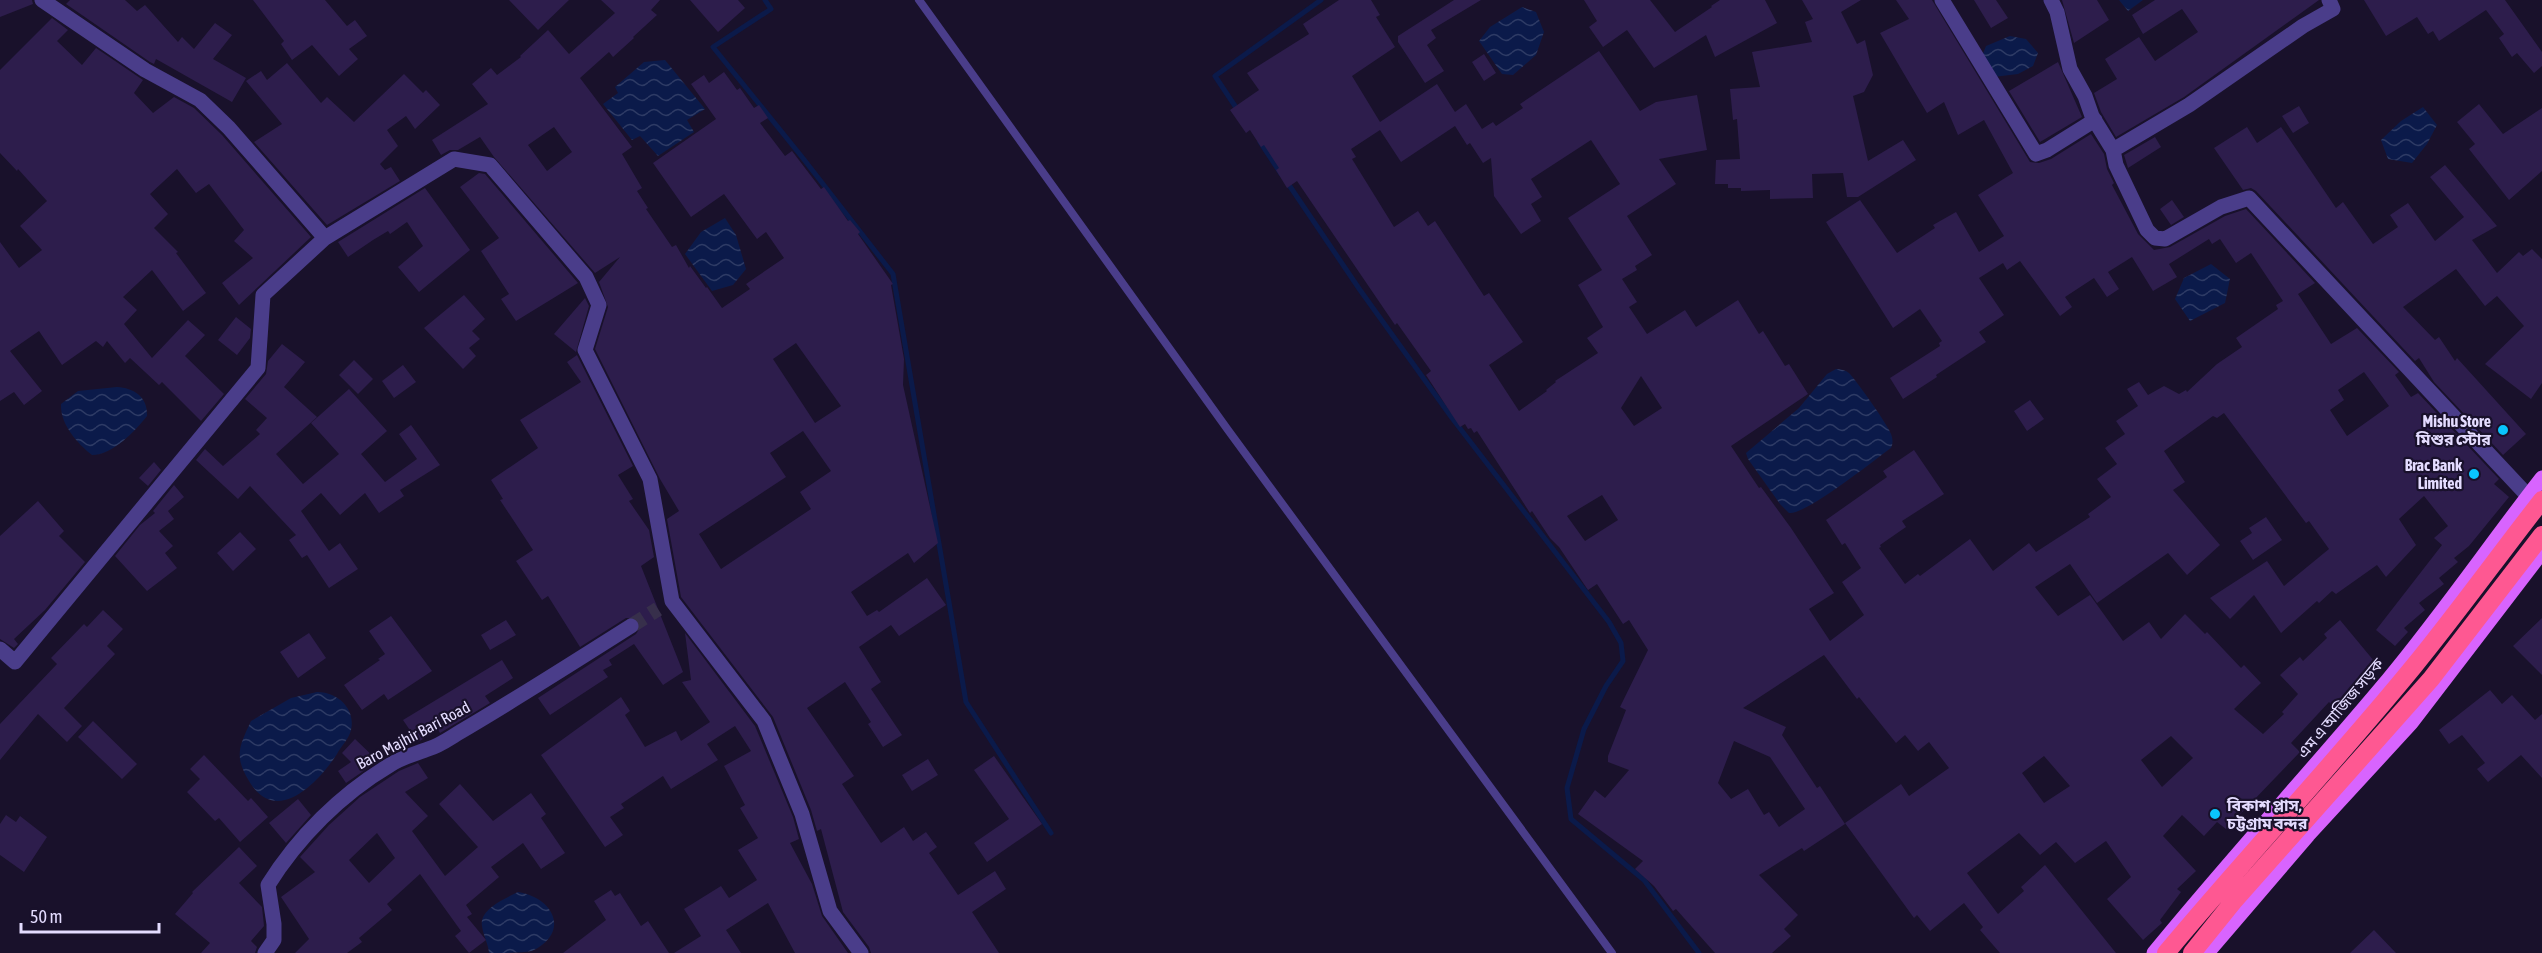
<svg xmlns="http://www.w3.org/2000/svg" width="2542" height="953" viewBox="0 0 2542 953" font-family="'Asap Condensed','Noto Sans Bengali',sans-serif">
<defs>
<pattern id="water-waves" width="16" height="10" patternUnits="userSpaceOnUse" patternTransform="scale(1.5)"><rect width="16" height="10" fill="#0b1a4a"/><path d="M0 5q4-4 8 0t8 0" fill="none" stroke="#2e3b65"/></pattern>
</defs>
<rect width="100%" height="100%" fill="#19112b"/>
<path fill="url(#water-waves)" d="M2119 0H2143L2128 11Z
M1522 7 1536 12 1544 32 1536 55 1513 75 1502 74 1479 41 1490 27Z
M2010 36 2026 39 2038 53 2033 66 2018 74 1993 77 1982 56 1986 46Z
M665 60 705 109 687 120 694 132 658 156 640 136 632 140 603 104 618 93 615 87 644 62Z
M2423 107 2437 125 2427 144 2412 163 2388 159 2381 140 2401 121Z
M725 218 736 235 746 269 733 285 712 291 685 254 701 232Z
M2211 264 2230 279 2225 303 2190 321 2175 299 2184 278Z
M1836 369C1841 369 1845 370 1849 373 1856 380 1888 425 1891 434 1893 440 1893 443 1891 448 1873 461 1806 515 1789 513L1780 504 1748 459 1746 453 1799 408 1827 374Z
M117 387C134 388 148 397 147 416 135 431 113 455 92 455 77 443 60 424 61 404L78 391Z
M317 692C337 692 356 708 351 730 349 739 341 746 337 754 318 783 276 827 249 781 234 756 239 747 251 721L291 698Z
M518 892C555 898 570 933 532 951 521 953 501 953 489 953 488 943 483 935 482 926 479 909 506 898 518 892Z"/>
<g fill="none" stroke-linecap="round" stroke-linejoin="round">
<path stroke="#0b1a4a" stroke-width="5" d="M765 0 771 9 713 47 802 157 893 274 966 702 1051 833
M1239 112 1215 76 1321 0
M1260 142 1281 174
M1287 182 1360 290 1452 418 1609 622 1621 643 1623 661 1606 686 1584 729 1567 788 1571 819 1644 880 1699 953"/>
</g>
<path fill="#2d1d4c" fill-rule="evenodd" d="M0 0H32L33 4 0 17Z
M70 0H125L137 11 145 5 178 42 182 37 194 49 215 23 232 35 213 59 246 78 232 102 156 59 154 64 150 62 66 4Z
M253 0H325L347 26 355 20 367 36 349 49 358 59 339 76 312 45 292 60 281 44 284 41Z
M509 0H569L538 30Z
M601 0H660L651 10 657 15 633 37 634 38 613 57 609 52 580 78 632 147 622 154 642 188 637 191 648 208 646 209 672 247 676 245 689 268 690 266 706 288 707 287 722 308 750 289 746 284 784 258 766 232 757 239 724 194 691 217 653 163 716 119 691 84 704 75 709 83 724 72 737 90 740 88 754 108 759 105 768 118 760 123 785 156 792 151 821 189 824 187 848 221 850 220 860 232 858 234 893 284 891 285 904 359 903 385 938 543 914 563 908 553 851 592 867 616 877 610 879 612 927 578 946 605 899 636 891 625 859 647 881 682 871 689 902 735 883 747 868 724 871 722 845 682 807 708 854 776 842 784 881 843 904 827 913 841 926 832 937 847 929 853 958 895 995 871 1006 889 972 912 999 953H871L869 947 843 912 821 829 817 831 811 810 773 717 681 597 667 519 679 511 660 479 595 349 608 307 599 282 620 257 595 273 494 157 480 137 458 150H450L441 155 432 140 488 104 472 84 491 68 497 75 521 57 520 56 548 30 569 54 615 13ZM554 127 572 152 547 171 528 145ZM796 343 841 406 815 423 773 359ZM803 431 831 471 800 492 811 509 721 569 699 534 786 477 770 453Z
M690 0H738L745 8 718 32Z
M1339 0H1371L1380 15 1376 17 1395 47 1352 76 1380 122 1437 84 1455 112 1466 104 1482 129 1493 122 1496 126 1523 108 1520 104 1599 51 1640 111 1656 102 1697 95 1707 150 1659 159 1676 184 1627 216 1652 255 1635 266 1637 270 1622 279 1637 302 1629 307 1647 334 1685 310 1696 327 1738 300 1759 334 1763 331 1785 366 1789 364 1808 394 1731 446 1759 488 1761 487 1791 528 1834 593 1809 609 1830 641 1864 615 1842 582 1861 568 1845 543 1842 545 1826 520 1887 477 1883 471 1914 450 1944 494 1902 521 1906 527 1880 545 1881 547 1879 548 1905 584 1918 574 1920 576 1970 539 1993 571 2029 543 2036 552 2090 517 2088 514 2111 497 2097 479 2117 464 2105 448 2125 434 2116 421 2138 406 2127 389 2139 382 2148 395 2164 386 2179 394 2186 390 2187 392 2217 364 2242 347 2236 338 2278 309 2276 305 2283 301 2251 253 2236 263 2220 239 2212 244 2209 239 2169 264 2177 277 2153 291 2132 257 2108 272 2119 289 2107 297 2094 278 2065 297 2072 307 2060 316 2020 261 2007 270 2003 263 1979 278 2004 315 1979 332 1986 342 1936 375 1937 377 1903 399 1890 378 1940 346 1939 343 1942 341 1920 309 1893 328 1826 222 1860 200 1897 253 1935 228 1933 225 1956 212 1979 252 2004 236 1978 195 2013 173 1984 120 1958 135 1944 102 1927 113 1880 33 1909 19 1896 0H1932L2030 162 2039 163 2051 159 2091 134 2104 154 2107 169 2114 183 2112 185 2138 234 2154 250 2170 247 2225 216 2246 209 2315 283 2298 294 2331 344 2357 328 2399 372 2395 375 2411 397 2418 393 2499 479 2494 484 2509 497 2469 546 2454 558 2458 562 2439 578 2444 584 2419 603 2425 610 2404 628 2408 632 2395 646 2376 630 2442 545 2434 538 2448 526 2424 496 2399 519 2416 545 2386 577 2377 565 2336 594 2332 591 2319 603 2317 601 2281 633 2254 595 2230 619 2210 598 2267 561 2284 586 2329 549 2309 521 2306 523 2224 413 2217 418 2213 416 2164 451 2185 482 2173 490 2220 545 2187 575 2168 553 2097 603 2070 564 2035 587 2058 616 2090 595 2123 641 2149 622 2161 639 2185 614 2205 634 2207 632 2241 668 2244 665 2261 683 2234 709 2263 734 2284 714 2282 712 2298 694 2280 675 2300 657 2303 661 2327 638 2324 634 2340 620 2379 667 2359 684 2362 687 2346 703 2342 699 2334 707 2329 702 2291 743 2300 752 2226 829 2217 822 2204 836 2182 815 2163 836 2196 871 2177 889 2181 892 2160 920 2162 923 2143 940 2107 899 2131 877 2106 841 2075 863 2056 842 2040 855 2019 833 1967 873 1998 914 2024 891 2021 887 2045 865 2116 953H2000L1980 930 1983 927 1964 903 1930 931 1917 915 1914 918 1845 823 1901 784 1909 796 1949 768 1929 742 1918 751 1905 735 1896 743 1859 697 1857 699 1824 655 1743 708 1786 727 1782 735 1817 788 1820 786 1845 824 1804 851 1802 848 1759 875 1798 915 1784 929 1791 936 1772 953H1715L1676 909 1673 911 1654 886 1635 869 1643 861 1578 814 1595 790 1605 798 1629 770 1608 762V756L1626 710 1620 707 1648 650 1629 620 1623 624 1597 584 1588 590 1559 547 1550 538 1532 511 1530 513 1477 431 1474 433 1471 428 1468 429 1465 424 1460 427 1426 375 1431 371 1397 323 1395 325 1297 181 1287 188 1276 170 1279 168 1264 145 1261 147 1250 130 1246 133 1230 110 1259 90 1247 73 1309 34 1303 24ZM1455 126 1467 145 1470 143 1483 163 1491 158 1494 196 1521 234 1541 221 1531 204 1542 197 1531 179 1591 140 1620 184 1568 218 1602 270 1578 285 1603 327 1587 338 1598 353 1555 381 1556 382 1546 390 1547 391 1519 411 1489 365 1523 342 1489 293 1484 296 1435 221 1428 226 1418 211 1394 227 1352 159 1356 157 1351 149 1380 130 1401 162ZM2364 372 2389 406 2347 436 2330 410 2344 400 2338 390ZM1641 376 1662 408 1634 426 1621 408ZM1602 495 1618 520 1585 541 1567 516ZM2171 736 2193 758 2162 787 2141 760ZM1734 741 1770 757 1805 809 1779 827 1769 812 1764 815 1748 789 1731 799 1718 783ZM2044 756 2070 786 2044 803 2022 773Z
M1454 0H1481L1431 30 1436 38 1427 45 1444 71 1425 83 1398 42V36Z
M1584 0H1650L1675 32 1712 7 1711 6 1720 0H1765L1777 23 1715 57 1706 35 1654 68 1627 30 1603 47 1589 27 1597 21Z
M1802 0H1861L1841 12 1857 44 1865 40 1873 75 1864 92 1853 96 1868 161 1903 140 1916 160 1858 197H1847L1843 173 1812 174 1813 198 1770 199V190L1741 191V188H1728V184H1715L1716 160 1740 159 1737 119 1733 120 1730 89 1760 87 1752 52 1812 42 1805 22 1813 19Z
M1974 0H1996L2008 18 1991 28Z
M2062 0H2097L2109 20 2074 43Z
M2155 0H2319L2184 97 2116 137 2101 112 2094 93 2117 79 2105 59 2139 37 2155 61 2198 32 2182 9 2143 34 2132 15Z
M2364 0H2505L2542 52V66L2534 73 2517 53 2512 57 2499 38 2504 34 2486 10 2439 41 2433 31 2428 34 2417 17 2386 36Z
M52 18 68 30 57 41 82 65 96 48 143 80 134 93 153 113 174 97 194 108 222 135 311 237 239 305 222 283 253 258 234 241 244 230 209 184 196 193 177 169 150 194 168 214 154 228 178 252 176 253 206 293 183 311 152 270 123 297 137 310 124 324 152 358 188 320 205 335 185 356 224 394 201 421 162 382 159 385 130 358 125 363 107 341 103 347 96 341 62 365 39 331 10 351 42 391 24 405 14 392 0 401V242L19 268 42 250 20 226 47 201 18 169 17 171 0 153V70Z
M1484 54 1496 73 1484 81 1472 62Z
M2058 62 2082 117 2040 142 2009 91Z
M287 63 321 103 327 97 354 122 404 74 423 93 426 90 440 105 415 129 406 116 387 130 398 146 380 164 385 170 391 167 400 181 327 225 254 142 282 124 246 81 261 71 267 80Z
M2479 104 2503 134 2542 108V171L2509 200 2469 149 2475 144 2457 122Z
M2299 106 2309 123 2293 133 2282 116Z
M2247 127 2257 143 2281 127 2336 208 2343 202 2373 244 2398 227 2390 215 2408 203 2435 241 2464 217 2430 177 2445 165 2497 226 2472 240 2497 273 2519 252 2523 256 2532 249 2542 259V383L2531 399 2485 364 2524 326 2497 296 2485 306 2456 269 2403 307 2435 340 2439 337 2455 361 2457 358 2526 434 2503 455 2434 382 2419 358 2415 361 2256 191 2251 188 2243 190 2214 148Z
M2155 137 2161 147 2128 168 2124 155Z
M479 173 485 174 578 283 516 321 501 299 509 294 481 251 499 238 460 187Z
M425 188 470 250 419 292 398 267 423 246 407 222 390 234 388 231 373 240 348 257 338 242Z
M2172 200 2184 217 2171 225 2160 209Z
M464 295 485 319 472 331 480 339 469 348 476 356 463 369 424 328Z
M585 298 589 306 576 352 554 334Z
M236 317 251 329 250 338 237 355 218 340Z
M282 344 305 362 284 387 317 417 276 454 303 484 339 454 311 423 349 389 387 431 361 454 385 482 417 459 399 434 411 425 440 465 400 490 404 496 379 513 365 493 340 515 321 493 301 511 329 551 340 543 358 569 329 588 307 555 302 558 289 540 296 535 250 486 238 499 196 460 205 449 223 466 260 434 256 430 267 418 245 399 266 374 268 361Z
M577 355 633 466 618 475 633 499 629 501 649 530 654 557 641 566 683 672 663 685 634 644 609 660 612 665 603 670 608 677 550 715 538 698 636 634 641 626 636 618H626L580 647 548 596 542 600 516 561 533 550 500 500 503 499 491 480 538 448 520 420 581 382 567 362Z
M354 360 373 379 358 394 339 375Z
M403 365 416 382 394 398 382 381Z
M2030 400 2044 419 2027 431 2014 411Z
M154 462 161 470 148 486 139 478Z
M174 485 184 497 168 511 174 519 159 531 173 546 165 553 177 568 147 591 115 556 140 525 155 513 153 511Z
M38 501 64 531 59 536 85 562 45 610 14 639 18 644 14 648 0 639V536Z
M2266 517 2282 540 2253 560 2240 541 2252 533 2249 528Z
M240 532 256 549 233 571 217 553Z
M103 610 123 629 107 646 115 654 64 708 82 726 67 742 38 714 0 760V724L57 664 51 658 84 624 87 627Z
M391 616 432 671 388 700 384 694 362 710 344 685 380 660 378 659 385 654 369 631Z
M2542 618V675L2513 646Z
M506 620 516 635 490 650 481 635Z
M309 633 326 658 298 678 280 652Z
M685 633 755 726 793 817 799 839 790 843 812 884 822 916 848 953H795L768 903 726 930 741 953H674L701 936 684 909 721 886 729 898 757 880 738 850 758 838 740 808 745 805 724 766 751 751 735 726 707 744 718 760 671 789 663 776 621 804 624 808 610 817 623 835 605 847 541 755 621 697 630 711 625 715 645 747 676 731 681 741 710 722 682 682 691 680Z
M502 660 513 678 485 696 490 703 440 733 438 730 418 742 403 720Z
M2490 690 2502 704 2512 695 2535 720 2542 714V778L2521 755 2488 782 2477 769 2485 763 2462 735 2449 744 2439 730Z
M93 721 137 764 122 779 78 737Z
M355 739 378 761 346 783 338 771 351 762 342 753Z
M204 755 248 801 251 798 268 817 240 842 219 818 215 821 187 792 200 779 190 769Z
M994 756 1042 824 987 862 974 843 1009 819 974 770Z
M928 759 938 775 912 791 902 775Z
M418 763 428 778 405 792 428 816 412 831 445 876 478 847 439 804 460 784 493 821 531 793 546 814 541 818 565 853 541 869 523 843 491 867 499 877 466 905 472 914 467 917 486 940 469 953 455 936 461 931 420 874 387 904 392 910 359 938 362 942 347 953H295L309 939 281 897 315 872 300 857 329 825 360 797 399 771ZM377 833 395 858 369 883 349 860Z
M298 799 311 815 286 843 269 823Z
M6 815 16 822 20 816 47 837 24 872 0 855V824Z
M239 847 257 866 239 883 262 907 264 926 251 941 257 947 255 953H201L210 943 175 914 193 893 192 892Z
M611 890 615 896 620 893 641 926 648 921 669 953H563L606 920 594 901Z
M2374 930 2396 953H2350Z"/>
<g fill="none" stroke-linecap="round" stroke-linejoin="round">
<path stroke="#372f4b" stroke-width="15" stroke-dasharray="15 8" stroke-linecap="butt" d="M631 626 658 609"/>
<path stroke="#4a3d8a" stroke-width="8" d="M919 0 1228 430 1612 953"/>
<path stroke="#4a3d8a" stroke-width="15" d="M42 0 145 70 200 100 229 128 325 238
M1942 0 2036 154 2047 150 2095 120
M2051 0 2057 12 2070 69 2085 96 2092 116 2113 150
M2329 0 2333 9 2303 26 2189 105 2113 150 2116 165 2147 230 2155 238 2165 239 2221 207 2249 198 2528 496
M0 649 15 662 258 368 263 295 325 238 454 159 490 165 586 277 599 305 585 350 650 479 672 601 764 721 802 814 830 911 861 953
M265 953 274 940V924L268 885C298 837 341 794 390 765 402 757 415 754 428 749 439 746 450 738 460 732 518 698 574 662 631 626"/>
<path stroke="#d864fe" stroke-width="15" d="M2154 953C2230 860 2311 772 2388 680 2442 615 2490 545 2542 478
M2207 953 2308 835 2411 723 2542 552"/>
<path stroke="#fe5892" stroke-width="18" d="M2166 953C2247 856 2334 764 2414 666 2458 612 2499 555 2542 500
M2192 953 2233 902 2431 679 2542 535"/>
</g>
<g fill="#09c5fd" stroke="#19112b" stroke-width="2">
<circle cx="2503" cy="430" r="6"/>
<circle cx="2474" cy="474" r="6"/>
<circle cx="2215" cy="814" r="6"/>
</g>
<g text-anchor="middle" stroke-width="4.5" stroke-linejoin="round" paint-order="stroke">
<g font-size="16" font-weight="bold" fill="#e4dcff" stroke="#19112b" text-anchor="end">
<text x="2491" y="427">Mishu Store<tspan x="2491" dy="18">মিশুর স্টোর</tspan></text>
<text x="2462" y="471">Brac Bank<tspan x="2462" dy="18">Limited</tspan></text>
<text x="2227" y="811" text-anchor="start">বিকাশ প্লাস,<tspan x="2227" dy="18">চট্টগ্রাম বন্দর</tspan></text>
</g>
<g font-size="16" fill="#e4dcff" stroke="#19112b">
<text transform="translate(2340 708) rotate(-50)" y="6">এম এ আজিজ সড়ক</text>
<text transform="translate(413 735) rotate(-28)" y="6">Baro Majhir Bari Road</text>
</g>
</g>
<path d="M21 923v9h138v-9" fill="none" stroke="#e4dcff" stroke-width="3"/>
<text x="30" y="923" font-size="18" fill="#e4dcff" stroke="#19112b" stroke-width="4.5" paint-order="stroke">50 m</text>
</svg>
